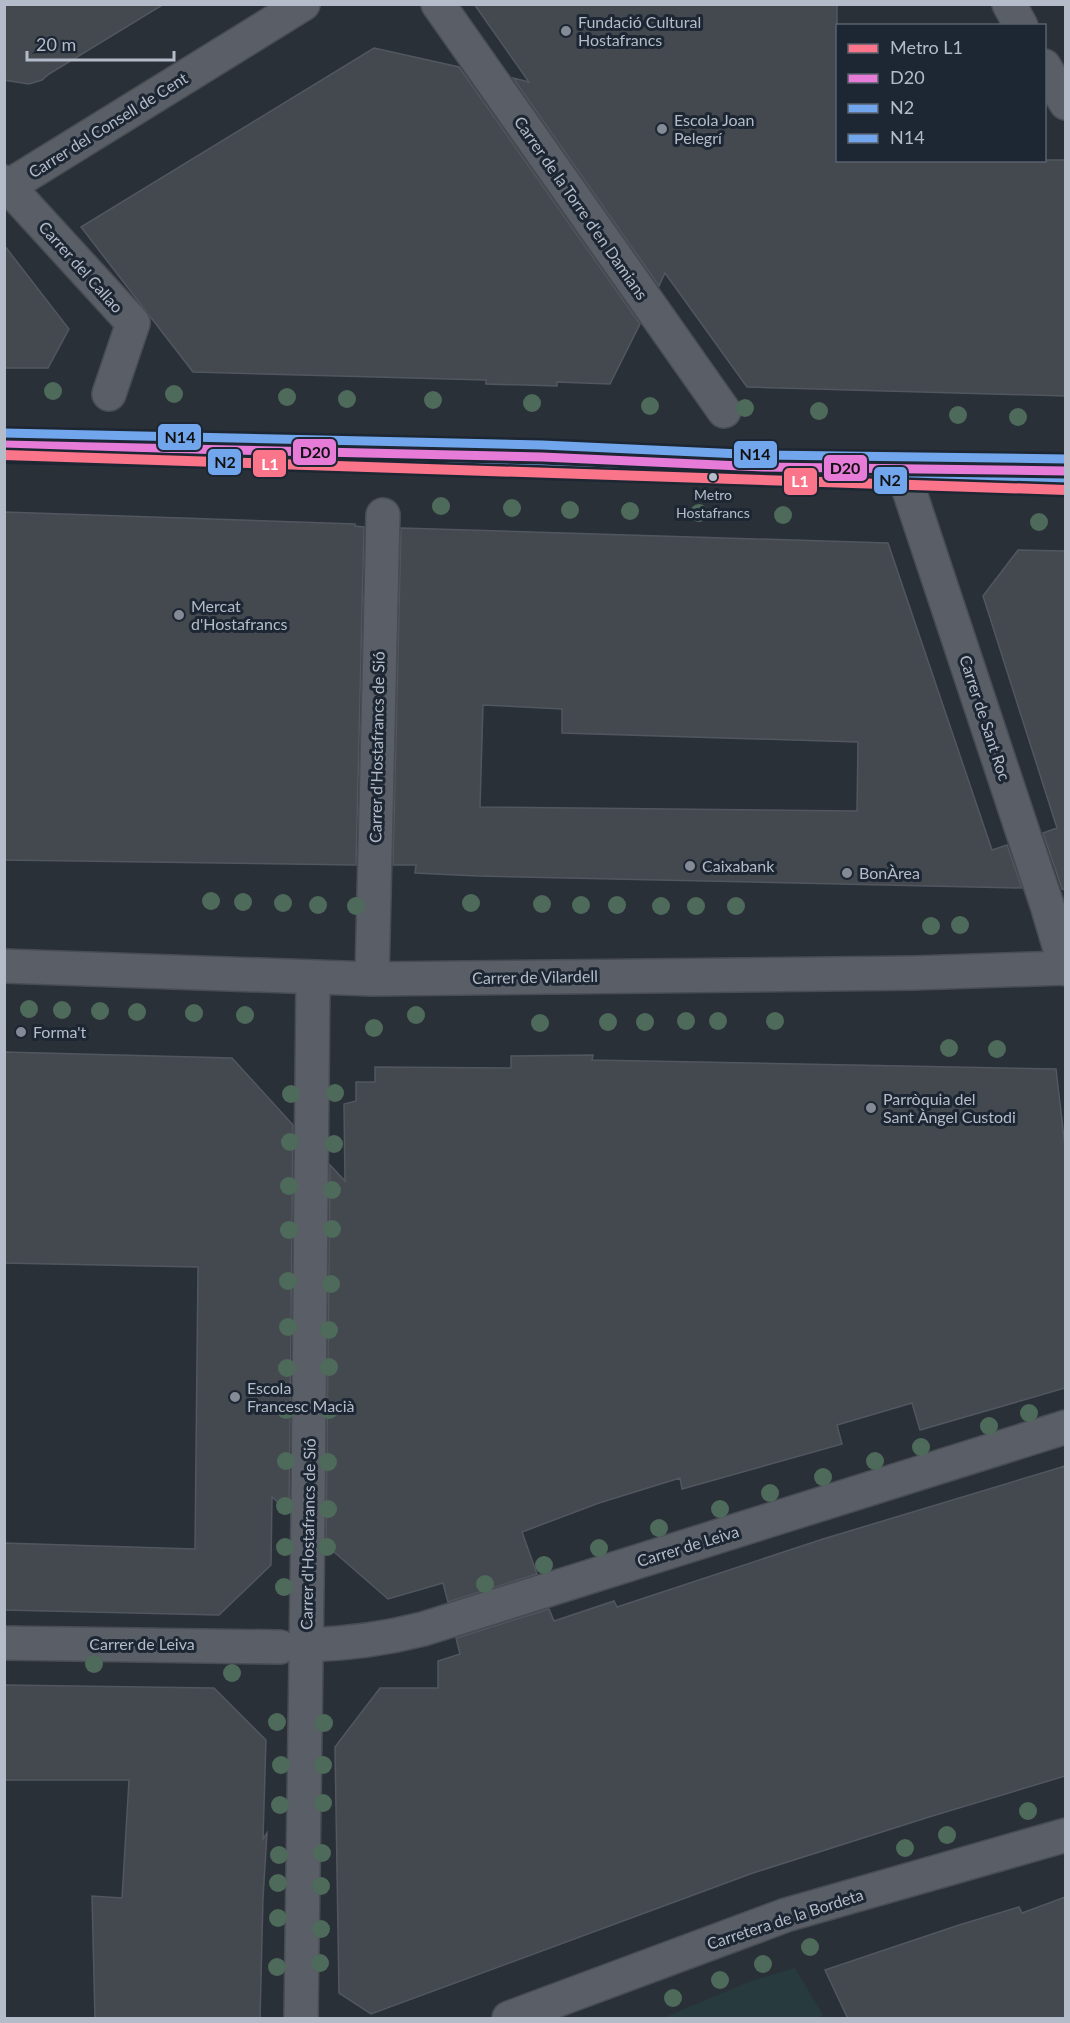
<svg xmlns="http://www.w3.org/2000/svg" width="1070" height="2023" viewBox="0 0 1070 2023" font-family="Lato,sans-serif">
<rect width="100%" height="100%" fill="#2a3038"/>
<path fill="#273a3e" d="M795 1968 823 2015 818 2018H663L751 1981Z"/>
<path fill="#444950" stroke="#52575f" stroke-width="1.5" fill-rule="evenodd" d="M4 4H164L49 74 42 80 29 84 4 80Z
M474 4H837V160H1065V396L747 387 665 273 659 286 513 78 529 82Z
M374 48 459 67 640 324 610 384 557 382V386L486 384V380L193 372 81 227Z
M4 245 69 329 48 368H4Z
M4 512 355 524V526L364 527 356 865 4 860Z
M401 528 888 543 992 850 1007 845 1022 888 478 876 415 873 416 865H393ZM483 705 562 709V733L858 742 857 811 480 807Z
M1018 550 1065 551V890L1062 889 1043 833 1057 828 983 596Z
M4 1052 232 1058 293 1125 289 1512 272 1497 271 1565 219 1615 4 1610V1543L195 1549 198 1267 4 1263Z
M593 1055 592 1060 1056 1069 1065 1147V1388L920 1430 912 1403 837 1425 842 1444 682 1489 680 1478 599 1503 522 1532 537 1574 448 1602 443 1583 388 1599 326 1545 330 1165 345 1181 344 1104 356 1101V1082H375V1067L511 1068V1056Z
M1065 1466V1776L929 1817 753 1873 371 2014 339 1993 335 1747 380 1688H438V1661L460 1654 456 1638 549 1609 554 1621 614 1601 617 1607 823 1539Z
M4 1685 214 1688 266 1740 263 1839 267 1833 263 1898 260 2019H95L92 1896 122 1898 129 1780H4Z
M1065 1897V2019H848L825 1970 959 1925 1019 1907 1022 1913Z"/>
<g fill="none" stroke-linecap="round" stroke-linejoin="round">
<g stroke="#484c53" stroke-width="36">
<path id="minor" d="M438 4 724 411
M1009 4 1021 26
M1044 66 1066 103
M4 182 133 323 109 394
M4 189 303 4
M4 445 542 457 763 467 1066 471
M902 469 1047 905 1066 969
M4 966 372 979 914 973 1065 968
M372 979 383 515
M4 1643 280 1647
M306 1645C346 1644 384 1639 423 1629L1066 1427
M301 2018 308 1514 313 977
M509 2018 786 1915 1066 1835"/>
</g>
<use href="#minor" stroke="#5a5e66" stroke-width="33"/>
<g stroke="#1d2633" stroke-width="14">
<path id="bus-1" d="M4 445 542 457 763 467 1066 471"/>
</g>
<g stroke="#1d2633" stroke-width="14">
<path id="bus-2" d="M4 457 542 469 763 479 1066 483"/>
</g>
<g stroke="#1d2633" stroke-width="14">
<path id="bus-3" d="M4 433 542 445 763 455 1066 459"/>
</g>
<use href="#bus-1" stroke="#e67bd8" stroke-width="9"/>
<use href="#bus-2" stroke="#71a6ec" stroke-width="9"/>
<use href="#bus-3" stroke="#71a6ec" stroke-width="9"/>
<g stroke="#1d2633" stroke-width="15">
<path id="metro-1" d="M4 455 1066 490"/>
</g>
<use href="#metro-1" stroke="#fa758a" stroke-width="10"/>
</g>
<g fill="#4e6a5a">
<circle cx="53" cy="391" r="9"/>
<circle cx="174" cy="394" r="9"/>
<circle cx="287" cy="397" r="9"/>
<circle cx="347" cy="399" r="9"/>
<circle cx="433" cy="400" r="9"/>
<circle cx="532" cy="403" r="9"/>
<circle cx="650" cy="406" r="9"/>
<circle cx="745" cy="408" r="9"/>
<circle cx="819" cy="411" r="9"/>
<circle cx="958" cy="415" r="9"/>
<circle cx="1018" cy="417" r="9"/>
<circle cx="441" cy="506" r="9"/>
<circle cx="512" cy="508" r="9"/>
<circle cx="570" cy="510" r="9"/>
<circle cx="630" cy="511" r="9"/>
<circle cx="699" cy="513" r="9"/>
<circle cx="783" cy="515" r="9"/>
<circle cx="1039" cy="522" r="9"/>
<circle cx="211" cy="901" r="9"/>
<circle cx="243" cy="902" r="9"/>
<circle cx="283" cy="903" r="9"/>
<circle cx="471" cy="903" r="9"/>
<circle cx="542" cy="904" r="9"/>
<circle cx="318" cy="905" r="9"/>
<circle cx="581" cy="905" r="9"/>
<circle cx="617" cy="905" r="9"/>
<circle cx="356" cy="906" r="9"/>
<circle cx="661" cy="906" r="9"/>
<circle cx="696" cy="906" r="9"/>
<circle cx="736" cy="906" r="9"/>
<circle cx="960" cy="925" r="9"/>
<circle cx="931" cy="926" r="9"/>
<circle cx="29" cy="1009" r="9"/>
<circle cx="62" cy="1010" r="9"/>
<circle cx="100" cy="1011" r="9"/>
<circle cx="137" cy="1012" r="9"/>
<circle cx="194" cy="1013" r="9"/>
<circle cx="245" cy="1015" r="9"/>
<circle cx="416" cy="1015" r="9"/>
<circle cx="686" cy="1021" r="9"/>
<circle cx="718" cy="1021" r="9"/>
<circle cx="775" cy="1021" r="9"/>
<circle cx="608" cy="1022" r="9"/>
<circle cx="645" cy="1022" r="9"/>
<circle cx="540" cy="1023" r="9"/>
<circle cx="374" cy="1028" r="9"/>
<circle cx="949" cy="1048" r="9"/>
<circle cx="997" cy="1049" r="9"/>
<circle cx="335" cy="1093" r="9"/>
<circle cx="291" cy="1094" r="9"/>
<circle cx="290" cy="1142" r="9"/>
<circle cx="334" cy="1144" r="9"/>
<circle cx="289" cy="1186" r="9"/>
<circle cx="332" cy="1190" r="9"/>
<circle cx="332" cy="1229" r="9"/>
<circle cx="289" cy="1230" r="9"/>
<circle cx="288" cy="1281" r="9"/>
<circle cx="331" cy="1284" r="9"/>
<circle cx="288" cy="1327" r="9"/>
<circle cx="329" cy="1330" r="9"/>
<circle cx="329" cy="1367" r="9"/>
<circle cx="287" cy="1368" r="9"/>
<circle cx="286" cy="1410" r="9"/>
<circle cx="329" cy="1410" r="9"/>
<circle cx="1029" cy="1413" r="9"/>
<circle cx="989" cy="1426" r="9"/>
<circle cx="921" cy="1447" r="9"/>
<circle cx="286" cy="1461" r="9"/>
<circle cx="875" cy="1461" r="9"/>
<circle cx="328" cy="1462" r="9"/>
<circle cx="823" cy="1477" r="9"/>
<circle cx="770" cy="1493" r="9"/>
<circle cx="285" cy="1506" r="9"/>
<circle cx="328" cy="1509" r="9"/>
<circle cx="720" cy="1509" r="9"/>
<circle cx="659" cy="1528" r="9"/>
<circle cx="285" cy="1547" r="9"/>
<circle cx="327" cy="1547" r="9"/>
<circle cx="599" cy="1548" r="9"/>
<circle cx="544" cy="1565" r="9"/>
<circle cx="485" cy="1584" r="9"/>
<circle cx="284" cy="1587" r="9"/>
<circle cx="94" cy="1664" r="9"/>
<circle cx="232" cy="1673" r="9"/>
<circle cx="277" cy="1722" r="9"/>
<circle cx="324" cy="1723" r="9"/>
<circle cx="281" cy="1765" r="9"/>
<circle cx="323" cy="1765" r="9"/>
<circle cx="323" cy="1803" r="9"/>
<circle cx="280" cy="1805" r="9"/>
<circle cx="1028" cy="1811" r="9"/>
<circle cx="947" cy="1835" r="9"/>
<circle cx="905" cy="1848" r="9"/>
<circle cx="322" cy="1853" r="9"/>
<circle cx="279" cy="1855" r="9"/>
<circle cx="278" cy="1883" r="9"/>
<circle cx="321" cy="1886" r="9"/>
<circle cx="278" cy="1918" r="9"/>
<circle cx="321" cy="1929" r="9"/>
<circle cx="810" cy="1947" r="9"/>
<circle cx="320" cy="1963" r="9"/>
<circle cx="763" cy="1964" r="9"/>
<circle cx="277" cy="1967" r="9"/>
<circle cx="720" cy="1980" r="9"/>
<circle cx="673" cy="1998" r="9"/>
</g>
<g fill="#848b96" stroke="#1d2633" stroke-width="2">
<circle cx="566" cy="31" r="6"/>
<circle cx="662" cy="129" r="6"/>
<circle cx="179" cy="615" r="6"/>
<circle cx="690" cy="866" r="6"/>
<circle cx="847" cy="873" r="6"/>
<circle cx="21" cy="1032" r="6"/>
<circle cx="871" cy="1108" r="6"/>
<circle cx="235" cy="1397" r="6"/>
</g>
<circle fill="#b4bcc9" stroke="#1d2633" stroke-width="2" cx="713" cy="477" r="5"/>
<g text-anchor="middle" stroke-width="6" stroke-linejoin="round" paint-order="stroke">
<g font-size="14" fill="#b4bcc9" stroke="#1d2633">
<text x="713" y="500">Metro<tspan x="713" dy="18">Hostafrancs</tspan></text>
</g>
<g font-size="16" fill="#b4bcc9" stroke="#1d2633" text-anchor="start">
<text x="578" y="28">Fundació Cultural<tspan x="578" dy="18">Hostafrancs</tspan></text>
<text x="674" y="126">Escola Joan<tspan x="674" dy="18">Pelegrí</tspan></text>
<text x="191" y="612">Mercat<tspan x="191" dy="18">d'Hostafrancs</tspan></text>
<text x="702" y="872">Caixabank</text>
<text x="859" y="879">BonÀrea</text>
<text x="33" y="1038">Forma't</text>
<text x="883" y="1105">Parròquia del<tspan x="883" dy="18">Sant Àngel Custodi</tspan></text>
<text x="247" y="1394">Escola<tspan x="247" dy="18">Francesc Macià</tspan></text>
</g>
<g font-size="16" fill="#b4bcc9" stroke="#1d2633">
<text transform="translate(108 125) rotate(-32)" y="6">Carrer del Consell de Cent</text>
<text transform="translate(581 208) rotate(55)" y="6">Carrer de la Torre d'en Damians</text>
<text transform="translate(81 267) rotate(48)" y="6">Carrer del Callao</text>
<text transform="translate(985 718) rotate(72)" y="6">Carrer de Sant Roc</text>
<text transform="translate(377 747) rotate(-89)" y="6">Carrer d'Hostafrancs de Sió</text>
<text transform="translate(535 977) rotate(-1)" y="6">Carrer de Vilardell</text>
<text transform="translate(308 1534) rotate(-89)" y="6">Carrer d'Hostafrancs de Sió</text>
<text transform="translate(688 1546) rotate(-17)" y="6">Carrer de Leiva</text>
<text x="142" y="1650">Carrer de Leiva</text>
<text transform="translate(785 1919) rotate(-18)" y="6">Carretera de la Bordeta</text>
</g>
</g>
<g stroke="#1d2633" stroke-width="2">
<rect x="157" y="423" width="45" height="28" rx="6" fill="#71a6ec"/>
<rect x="292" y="438" width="45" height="28" rx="6" fill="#e67bd8"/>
<rect x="733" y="440" width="45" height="29" rx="6" fill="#71a6ec"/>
<rect x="207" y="448" width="35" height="28" rx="6" fill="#71a6ec"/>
<rect x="252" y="449" width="35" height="29" rx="6" fill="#fa758a"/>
<rect x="823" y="454" width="45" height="28" rx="6" fill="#e67bd8"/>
<rect x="873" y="466" width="35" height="29" rx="6" fill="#71a6ec"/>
<rect x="783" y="467" width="35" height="29" rx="6" fill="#fa758a"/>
</g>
<g font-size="16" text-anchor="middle" font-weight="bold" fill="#fff">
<text x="270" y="470">L1</text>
<text x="800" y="487">L1</text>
</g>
<g font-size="16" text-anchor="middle" font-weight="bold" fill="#111">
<text x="180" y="443">N14</text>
<text x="315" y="458">D20</text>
<text x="755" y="460">N14</text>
<text x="225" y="468">N2</text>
<text x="845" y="474">D20</text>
<text x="890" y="486">N2</text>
</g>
<rect width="1070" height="2023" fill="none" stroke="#b4bcc9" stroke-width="12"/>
<rect x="836" y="24" width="210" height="138" fill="#1d2633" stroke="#59626f" stroke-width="1.5"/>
<rect x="848" y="44" width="30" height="9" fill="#fa758a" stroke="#59626f" stroke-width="1.5"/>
<text x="890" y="54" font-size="18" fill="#b4bcc9">Metro L1</text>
<rect x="848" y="74" width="30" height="9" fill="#e67bd8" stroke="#59626f" stroke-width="1.5"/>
<text x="890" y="84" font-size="18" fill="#b4bcc9">D20</text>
<rect x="848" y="104" width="30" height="9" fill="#71a6ec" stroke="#59626f" stroke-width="1.5"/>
<text x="890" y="114" font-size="18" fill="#b4bcc9">N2</text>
<rect x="848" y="134" width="30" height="9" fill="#71a6ec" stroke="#59626f" stroke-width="1.5"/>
<text x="890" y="144" font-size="18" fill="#b4bcc9">N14</text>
<path d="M27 51v9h147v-9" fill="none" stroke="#b4bcc9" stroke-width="3"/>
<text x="36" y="51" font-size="18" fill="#b4bcc9" stroke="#1d2633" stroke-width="4.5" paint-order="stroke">20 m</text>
</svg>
